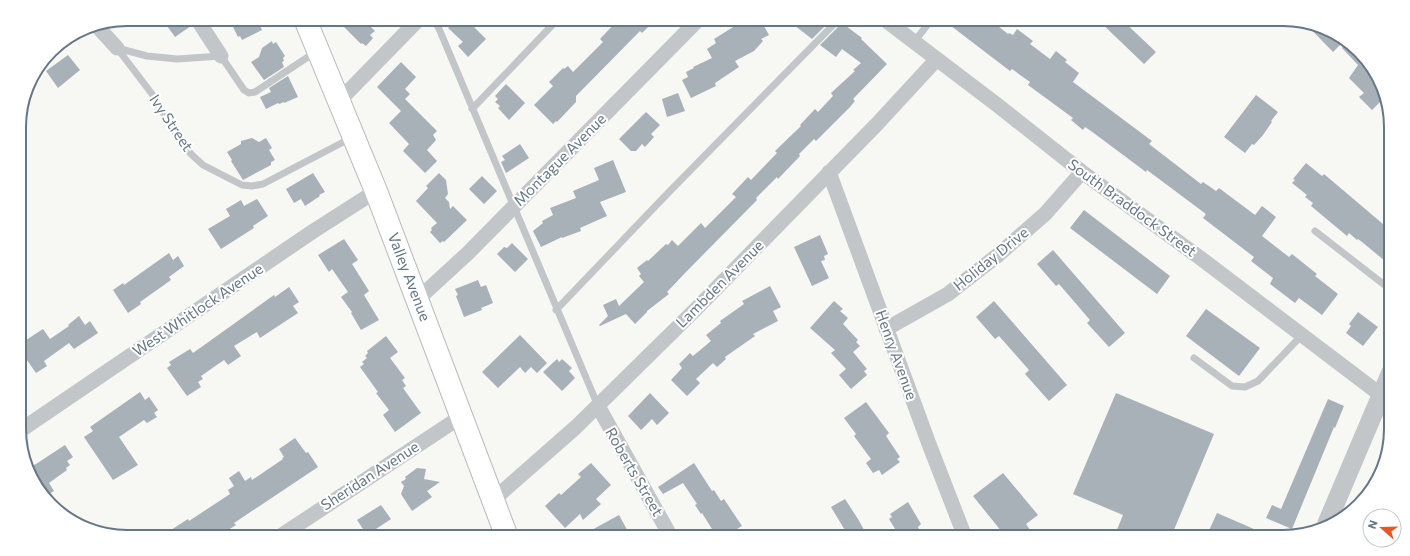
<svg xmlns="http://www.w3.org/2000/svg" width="1410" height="556" viewBox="0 0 1410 556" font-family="Commissioner,sans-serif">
<rect width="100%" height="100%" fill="#f7f7f4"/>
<path fill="#a8b1b7" d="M162 19H188L191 26 175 37Z
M229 19H257L262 30 242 40 240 36 238 37Z
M352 19H374L369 25 375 31 370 35 373 38 366 46 362 43 361 44 344 27Z
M444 19H466L486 39 468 57 458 46 463 42 448 28 450 26Z
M627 19H656L642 33 640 31 576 96V102L557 122 556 121 553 124 534 105 553 86 549 82 563 68 564 69 568 66 573 72 603 42 600 39 616 22 621 27 629 20Z
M746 19H760L769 35 761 39 763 41 754 51 735 61 739 67 715 83 716 86 691 98 682 80 688 77 686 72 694 68 693 67 712 58 707 49 716 43 714 39Z
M799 19H832L812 39 794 25Z
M942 19H989L1008 34 1009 33 1013 35 1017 29 1033 41 1030 44 1050 59 1056 51 1067 60 1065 62 1079 73 1073 82 1152 141 1149 144 1201 184 1203 182 1216 191 1219 188 1255 215 1262 206 1276 217 1262 236 1289 257 1292 254 1317 274 1315 276 1338 294 1322 315 1299 298 1295 303 1270 284 1273 278 1251 261 1254 257 1203 218 1206 214 1147 170 1146 172 1091 131 1085 127 1083 130 1071 120 1073 118 1028 85 1030 82 1012 69 1010 71Z
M1097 19H1121L1156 52 1144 64Z
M1304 22 1318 25 1343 42 1333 52Z
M842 23 862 38 861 39 887 64 853 99 855 101 850 107 816 141 814 139 799 154 800 156 778 179 777 177 756 198 757 200 686 272 667 292 669 294 647 311V312L635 324 626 314 600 326 599 325 608 316 603 305 616 299 619 306 644 282 639 276 641 274 637 268 647 260 648 261 666 244 668 245 672 240 678 246 701 223 705 228 736 197 732 194 748 177 751 180 777 153 775 151 801 126 800 125 815 109 818 112 833 96 831 93 855 71 853 70 861 63 842 49 836 57 820 45Z
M272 41 273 44 276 42 285 56 283 58 284 61 282 62 284 67 264 80 251 62 259 57 262 48Z
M1345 44 1369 61 1384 98 1372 110 1359 97 1364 93 1349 78 1358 65 1342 48Z
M68 55 80 70 58 88 46 71Z
M401 62 416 77 405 89 410 94 405 99 437 131 433 135 436 140 427 150 437 161 425 173 403 151 409 144 389 123 401 111 377 87Z
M288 76 298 97 284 103V102L279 104 278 103 266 109 260 97 271 92 269 88Z
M506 84 525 103 509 120 498 108 500 106 495 102 498 99 495 96Z
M678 93 685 111 667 117 662 99Z
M1256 95 1278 112 1271 121 1272 122 1263 135 1254 145 1252 144 1245 153 1224 137Z
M646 112 660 125 651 134 654 137 645 147 642 144 636 151H631L619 139Z
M252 138 259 142 266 138 272 148 269 150 275 160 271 162V165L243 180 231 161 232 160 227 152 241 144V141Z
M520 144 529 158 506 173 501 162 505 160 502 156Z
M613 160 626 192 600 202 607 216 580 228 581 231 562 238V237L541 247 533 231 543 223 542 221 553 215 550 208 576 198 573 191 599 180 594 168Z
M1306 163 1322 176 1324 174 1390 230 1391 266 1362 242 1358 239 1357 240 1349 233 1347 236 1311 206 1313 203 1305 197 1307 195 1292 183 1295 180 1293 179Z
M313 173 325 192 319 195 320 196 305 206 301 199 294 203 286 189Z
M439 173 446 180 448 194 445 198 449 202 450 209 453 206 467 220 444 242 443 241 440 243 430 232 432 230 431 228 437 223 416 201 428 188 426 186Z
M482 176 497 191 484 204 469 189Z
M257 199 268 216 253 226 254 228 221 249 208 229 230 216 226 209 241 200 244 206Z
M1084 210 1170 276 1157 294 1070 228Z
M820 235 828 254 824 256 825 260 821 261 829 278 812 286 794 247Z
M344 239 358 260 352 264 369 291 364 295 379 320 361 330 351 313 352 312 341 297 348 292 332 269 329 272 318 255Z
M512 243 528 259 515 272 497 254 504 247 507 248Z
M1053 250 1125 333 1109 347 1087 323 1090 320 1059 284 1056 286 1037 264Z
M169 253 173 260 178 256 184 266 169 277 171 280 140 302 141 304 128 313 113 290 123 283 124 285Z
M478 280 481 287 486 285 493 303 481 308 482 310 464 317 456 296 458 295 455 289Z
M770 286 781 307 773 311 778 321 753 334 755 336 725 357 726 359 717 367 713 363 696 379 700 383 687 396 671 380 682 368 679 364 690 353 693 356 711 341 706 335 721 323 720 321 744 304 742 301Z
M289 287 299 302 293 306 298 313 260 338 257 332 234 346 241 356 228 365 224 360 201 376 203 379 198 382 201 387 187 396 167 368 171 365 169 362 190 349 193 353 274 295 275 297Z
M834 301 843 309 840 311 848 318 843 324 858 340 856 342 860 346 853 352 867 369 864 371 867 375 851 389 839 375 846 369 831 353 835 350 810 328Z
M994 301 1067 385 1049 401 1025 374 1029 370 999 336 995 339 976 317Z
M1206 309 1260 348 1239 376 1186 336Z
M1358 312 1378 327 1363 346 1346 333 1351 326 1349 324Z
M79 316 85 325 90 321 98 333 74 349 69 343 44 361 47 366 36 373 20 350V344L43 329 50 339 69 326 68 325Z
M520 335 547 363 537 373 531 367 525 373 520 367 498 388 482 372Z
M386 336 398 352 390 358 405 378 402 380 406 386 403 388 421 413 395 432 383 415 389 410 376 393 378 392 360 367 364 364 362 362 367 358 365 356 368 353 367 351Z
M557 359 559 362 562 359 572 368 569 371 575 378 562 391 543 372Z
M140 392 145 400 149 397 158 410 154 413 157 417 147 423 144 420 119 437 138 465 113 480 84 437 93 431 90 427Z
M650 393 669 413 657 425 652 419 641 430 628 416Z
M1116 393 1214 434 1171 537H1114L1123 515 1073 494Z
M1328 399 1344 406 1335 428 1334 427 1292 529 1266 518 1272 505 1281 509Z
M866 402 889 433 886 436 900 457 897 459 900 462 882 475 879 470 873 473 866 463 871 459 854 436 856 434 844 418Z
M295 438 306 453 308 452 318 467 234 523 236 525 217 537H160L188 519 189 521 230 494 228 490 234 486 229 478 239 471 245 481 251 477 252 480 283 459 282 458 284 457 279 449Z
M65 445 73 457 67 461 70 465 66 468 67 470 49 483 54 491 44 497 29 467 36 464Z
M591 463 611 485 596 499 601 504 583 520 580 514 565 528 545 506 559 493 561 495 581 477 578 474Z
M694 463 712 491 714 490 721 501 724 499 742 526 737 529 741 537H717L702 513 701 514 695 505 697 504 683 483 663 494 658 487Z
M417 468 426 469 424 479 440 482 427 491 432 497 412 511 401 494 404 486 401 482 406 479 405 477Z
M1003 473 1038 515 1026 524 1035 537H1006L973 496Z
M845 499 858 519 868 537H849L831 507Z
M908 502 921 524 918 527 923 537H900L889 519 892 517 890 514Z
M381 505 391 519 367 535 357 520Z
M1217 513 1254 529 1250 537H1206Z
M619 515 631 537H579Z"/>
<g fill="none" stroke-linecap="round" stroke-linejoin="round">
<g stroke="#b5b9bd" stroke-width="24">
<path id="primary" d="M305 19 376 191 507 537"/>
</g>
<path stroke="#c2c6c9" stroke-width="7" d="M434 19 440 31 598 406
M914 42 932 19
M117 48 152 94 179 139 191 154 203 165 242 185 252 186 263 184 351 138
M117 48 147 56 177 59 221 56 244 90 249 93 255 92 317 51
M472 109 558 19
M1315 231 1391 290
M556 310 669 192 839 19
M1194 358 1232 386 1245 387 1258 381 1302 335"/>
<path stroke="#c2c6c9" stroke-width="15" d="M197 19 221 56
M884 19 996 104 1082 172 1199 257 1381 395
M96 25 117 48
M339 101 419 19
M829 172 929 444 965 537
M418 299 468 253 699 19
M886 329 948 294 998 255 1045 214 1082 172
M598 406 671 537
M21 430 312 232 376 191
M493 500 576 427 698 307 877 124 937 59
M279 537 462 416"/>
<path stroke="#c2c6c9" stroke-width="19" d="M1327 523 1391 372"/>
<use href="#primary" stroke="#fff" stroke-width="22"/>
</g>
<g text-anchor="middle" stroke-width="4" stroke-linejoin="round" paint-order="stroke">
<g font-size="15" fill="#657685" stroke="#fff">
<text transform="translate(171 123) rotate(56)" y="5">Ivy Street</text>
<text transform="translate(560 160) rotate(-45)" y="5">Montague Avenue</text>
<text transform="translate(1132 208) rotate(36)" y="5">South Braddock Street</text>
<text transform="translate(991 259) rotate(-39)" y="5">Holiday Drive</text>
<text transform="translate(409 277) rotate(69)" y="5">Valley Avenue</text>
<text transform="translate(720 284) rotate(-45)" y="5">Lambden Avenue</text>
<text transform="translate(198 310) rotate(-34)" y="5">West Whitlock Avenue</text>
<text transform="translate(896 355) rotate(70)" y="5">Henry Avenue</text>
<text transform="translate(634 472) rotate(60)" y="5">Roberts Street</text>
<text transform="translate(370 476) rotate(-33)" y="5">Sheridan Avenue</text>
</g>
</g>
<path d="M0 0H1410V556H0ZM127 26H1283A101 101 0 0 1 1384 127V429A101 101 0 0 1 1283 530H127A101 101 0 0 1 26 429V127A101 101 0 0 1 127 26Z" fill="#fff" fill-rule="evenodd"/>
<path fill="none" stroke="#657685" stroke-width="2" d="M127 26H1283A101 101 0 0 1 1384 127V429A101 101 0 0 1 1283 530H127A101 101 0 0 1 26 429V127A101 101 0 0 1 127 26Z"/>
<g transform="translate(1382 528) rotate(290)"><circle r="19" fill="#ffffff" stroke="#c1c8ce"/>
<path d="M0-3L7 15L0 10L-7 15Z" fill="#e75624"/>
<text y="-6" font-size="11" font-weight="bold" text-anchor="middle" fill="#657685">N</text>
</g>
</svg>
